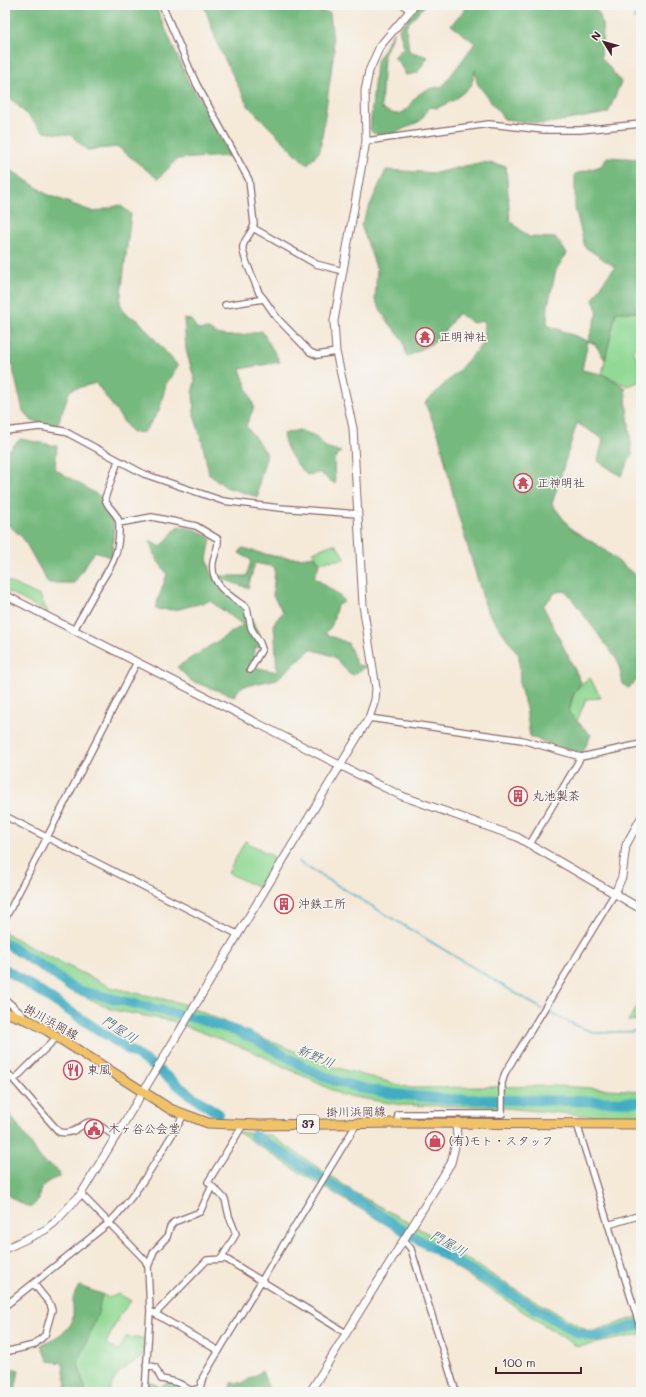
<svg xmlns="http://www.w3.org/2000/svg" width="646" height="1397" viewBox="0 0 646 1397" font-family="Mali,'Klee One',sans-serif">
<rect width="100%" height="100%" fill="#f6f6f2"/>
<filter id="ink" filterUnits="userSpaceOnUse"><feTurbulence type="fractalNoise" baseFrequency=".025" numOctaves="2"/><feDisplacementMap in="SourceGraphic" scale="8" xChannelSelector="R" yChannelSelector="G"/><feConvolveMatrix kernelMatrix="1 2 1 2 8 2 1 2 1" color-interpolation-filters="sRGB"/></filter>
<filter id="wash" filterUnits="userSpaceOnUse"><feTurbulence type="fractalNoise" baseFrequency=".012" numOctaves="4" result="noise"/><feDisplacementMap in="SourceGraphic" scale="16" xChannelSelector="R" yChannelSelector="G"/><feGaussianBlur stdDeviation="0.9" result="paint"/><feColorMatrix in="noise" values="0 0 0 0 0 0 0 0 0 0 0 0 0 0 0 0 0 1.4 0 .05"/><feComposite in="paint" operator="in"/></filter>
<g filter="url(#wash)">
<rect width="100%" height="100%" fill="#f5e9d8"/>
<path fill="#91d994" stroke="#6e7c60" d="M640 5H641V22L633 18Z
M616 312H641V347L632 350 641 363V381L628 386 602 374Z
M333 544 337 546 345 559 319 562 313 552Z
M5 580 40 596 48 613 5 590Z
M590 678 601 698 586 699 577 721 569 713C572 697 575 686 590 678Z
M245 841 276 858 259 888 228 873Z
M5 932 26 945 110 987 180 1003 330 1066 411 1088 556 1086 641 1091V1118H616L493 1107 402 1105 342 1095 254 1052 172 1021 113 1010 67 988 5 948Z
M641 1000V1020L628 1021Z
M238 1132 270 1135 357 1194 427 1233 508 1285 590 1332 641 1316V1334L578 1347 427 1249 302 1174Z
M102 1294 109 1298 119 1294 131 1301 119 1316 106 1344 119 1351 126 1337 144 1339 142 1357C126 1367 114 1372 110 1392H86L78 1364Z"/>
<path fill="#74b97e" stroke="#5f6c54" d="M5 5H155L189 83 206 108 230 156 177 159 158 179 118 147 87 150 71 135 44 132 5 93Z
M204 5H306V8L330 13 334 51 320 151 307 165 249 107 219 48Z
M418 5H425L406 26 409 51 428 57 417 73 406 75 399 63 394 57 404 47 399 29Z
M467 5H592C607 17 602 40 601 57L621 82 608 113 543 124 504 119 477 83 475 70 471 86 454 100 437 108 430 107 420 121 389 136 373 133 370 129 376 63 394 31 384 55 381 108C409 124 405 103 422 92 428 88 436 88 443 86L475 43 451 25 467 7Z
M607 157 641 159V312H616L605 360 595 344 588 341 582 370 602 374 625 387 632 455 621 476 598 461 603 439 577 423 552 504 571 529 602 548 635 575 641 571V677L628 688 623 684 618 661 566 591 556 592 543 606 581 682 572 697 569 713 591 735 582 754 530 737 526 708 520 687 519 655 487 611 457 511 439 436 425 403 460 369 483 343 484 321 473 323 458 313 438 340 407 357 403 340 386 319 375 300 377 270 361 225 386 170 436 173 482 162 506 166 510 221 529 237 556 238 567 253 556 270 548 305 547 325 588 341 598 312 593 300 604 281 615 267 585 247 575 208V174L601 166Z
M5 166 48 195 94 212 120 205 131 214 120 303 125 314 138 320 178 366 166 384 159 411 144 432 132 433 96 383 70 390 57 426 32 421 23 411 11 360V328L9 318 5 316Z
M184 319 191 320 198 330 209 329C222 341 247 334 262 331L280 362 240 369 254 407 246 426 267 454 259 483 258 497 226 487 209 474 202 441 194 415 193 390 195 381 186 350Z
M299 430 313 435 326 447 341 452 334 459 335 484 320 473 307 475C296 464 285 450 283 434Z
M20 439 57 446 55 469 101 497 114 520 112 558 95 551 74 583H48L23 538 5 522V454Z
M178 526 197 530 211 539 207 559 213 577 220 587 242 603 265 645 255 648 254 667 277 672 274 623 283 612 273 596 275 567 255 563 248 588 220 578V576H247L251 560 239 553 242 548C267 555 288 561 314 556L320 563 314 577 339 595 344 602 337 605 332 625 325 634 348 643 357 665 367 666 353 675 348 672 333 656 311 649 277 679 241 687 234 696 191 681 177 667 243 625 210 601 175 610 155 609 167 574 156 558 150 541 161 547Z
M5 1107 44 1163 56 1168 60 1177C48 1180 38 1186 39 1200L30 1208 13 1199 5 1193Z
M79 1286 102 1294 98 1313 78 1364 86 1392H67L63 1363 49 1361 41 1345C52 1339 73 1331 73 1316 74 1300 70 1301 79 1286Z
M5 1367 19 1370 15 1392H5Z
M262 1371 270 1392H229L231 1383H243Z
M145 1379 160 1387 170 1381 187 1390 188 1392H137Z"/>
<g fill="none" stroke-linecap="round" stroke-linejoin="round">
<path stroke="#43adc2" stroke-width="1.5" d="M299 862 542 1009
M545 1011 582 1028 596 1033 641 1031"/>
<path stroke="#43adc2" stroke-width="10" d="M5 943 50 971 69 986 81 991 202 1020 236 1031 256 1040 310 1070 333 1080 361 1088 394 1094 448 1099 641 1102
M5 969 152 1065 189 1094 219 1114
M254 1135 414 1237 577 1333 597 1337 641 1324"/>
</g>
</g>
<g filter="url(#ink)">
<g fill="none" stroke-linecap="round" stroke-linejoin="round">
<g stroke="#866668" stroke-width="8">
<path id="minor" d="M162 5 196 83 249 180 254 224C253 232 245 238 243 246 241 255 256 283 259 293L264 299 225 305
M404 5 409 11
M366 141 489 124 544 130H580L641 124
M253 228 316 264 343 271
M264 299 277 318 310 352 317 355 336 352
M5 431 40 427 64 431 144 474 223 501 280 508 358 514
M119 523 152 517 196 526 218 539C219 547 214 555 213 563 210 586 232 597 247 608L251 628 260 643 262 649 250 670
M74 630C81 617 88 605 95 592 110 566 120 558 119 524 119 513 106 508 105 498L118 461
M369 718 522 740 581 757 641 744
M5 816 237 934
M530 844 581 757
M5 919 137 662
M5 999 27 1019
M5 1070 59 1132C78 1136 81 1121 91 1122 99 1123 109 1133 116 1137
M14 1080 57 1037
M397 1123 398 1114H502V1083L505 1073 615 893
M577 1124 641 1330
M81 1194 145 1260 148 1267 150 1311 145 1392
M608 1225 641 1215
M404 1240 411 1249 456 1392
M221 1259 236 1234 229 1216 225 1199 208 1182 243 1125
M148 1267 154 1251 167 1237 170 1227 174 1222 200 1212 211 1188
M5 1306 109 1223C140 1192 161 1152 184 1115
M152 1312 219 1351
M155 1314 207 1260 226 1259 346 1333
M5 1352 34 1345 45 1335 52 1310 50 1304 34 1284
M146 1365 155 1367 161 1379C167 1380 173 1381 178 1383 189 1387 186 1393 200 1388L203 1377 356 1125"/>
</g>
<g stroke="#866668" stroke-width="9">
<path id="tertiary" d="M5 595 373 782 402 796 517 837 641 909
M615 893 622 877 626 845 641 818
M5 1249 45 1230 54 1223 81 1194 369 718 375 700 376 688 363 605 353 428 336 352 334 321 366 141 365 91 369 71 380 46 415 5
M310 1392 451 1163 457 1138 456 1123"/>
</g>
<g stroke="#866668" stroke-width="11">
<path id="primary" d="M5 1012 30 1021 48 1031 170 1109 208 1123 260 1125 397 1123 641 1124"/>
</g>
<use href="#minor" stroke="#fff" stroke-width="5.5"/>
<use href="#tertiary" stroke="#fff" stroke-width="7"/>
<use href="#primary" stroke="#f0c369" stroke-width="9"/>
</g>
</g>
<defs>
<g id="temple-ring" transform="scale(1)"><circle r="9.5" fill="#f6f6f2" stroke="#d1495b" stroke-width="1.5"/><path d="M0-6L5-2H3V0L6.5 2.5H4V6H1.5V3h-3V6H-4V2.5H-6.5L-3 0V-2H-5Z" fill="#d1495b"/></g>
<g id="building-ring" transform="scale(1)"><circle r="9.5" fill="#f6f6f2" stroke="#d1495b" stroke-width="1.5"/><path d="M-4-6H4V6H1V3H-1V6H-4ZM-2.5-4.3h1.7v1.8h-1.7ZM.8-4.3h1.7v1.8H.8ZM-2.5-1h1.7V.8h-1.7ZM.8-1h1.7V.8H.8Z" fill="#d1495b"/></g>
<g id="restaurant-ring" transform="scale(1)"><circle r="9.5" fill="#f6f6f2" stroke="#d1495b" stroke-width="1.5"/><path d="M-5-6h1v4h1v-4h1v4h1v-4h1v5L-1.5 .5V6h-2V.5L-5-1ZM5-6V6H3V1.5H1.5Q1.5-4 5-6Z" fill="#d1495b"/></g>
<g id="civic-ring" transform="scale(1)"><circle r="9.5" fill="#f6f6f2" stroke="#d1495b" stroke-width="1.5"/><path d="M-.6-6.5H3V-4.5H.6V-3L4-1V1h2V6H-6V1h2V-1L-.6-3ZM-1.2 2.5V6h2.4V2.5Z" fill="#d1495b"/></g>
<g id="shop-ring" transform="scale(1)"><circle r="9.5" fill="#f6f6f2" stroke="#d1495b" stroke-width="1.5"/><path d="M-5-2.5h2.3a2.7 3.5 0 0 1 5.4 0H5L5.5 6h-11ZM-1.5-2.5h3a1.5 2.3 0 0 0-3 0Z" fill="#d1495b"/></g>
</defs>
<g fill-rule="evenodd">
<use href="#temple-ring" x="425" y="337"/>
<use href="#temple-ring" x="523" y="483"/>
<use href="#building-ring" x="518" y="796"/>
<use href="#building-ring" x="284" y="904"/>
<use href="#restaurant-ring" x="73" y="1070"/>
<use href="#civic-ring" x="94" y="1129"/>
<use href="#shop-ring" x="435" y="1141"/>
</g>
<g text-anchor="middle" stroke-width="3" stroke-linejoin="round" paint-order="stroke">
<rect fill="#f6f6f2" stroke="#7e6067" stroke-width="1" x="297" y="1115" width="22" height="18" rx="3"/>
<g font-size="11" font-weight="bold" fill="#4a1f2b">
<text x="308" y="1128">37</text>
</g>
<g font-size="12" fill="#4a1f2b" stroke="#f6f6f2" text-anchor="start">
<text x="439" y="341">正明神社</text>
<text x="537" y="487">正神明社</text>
<text x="532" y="800">丸池製茶</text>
<text x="298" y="908">沖鉄工所</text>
<text x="87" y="1074">東風</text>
<text x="108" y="1133">木ヶ谷公会堂</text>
<text x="449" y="1145">(有)モト・スタッフ</text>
</g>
<g font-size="12" fill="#4a1f2b" stroke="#f6f6f2">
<text transform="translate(51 1022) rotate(29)" y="4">掛川浜岡線</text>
<text transform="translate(356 1112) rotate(-1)" y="4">掛川浜岡線</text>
</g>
<g font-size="13" font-style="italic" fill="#475867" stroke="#f6f6f2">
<text transform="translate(120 1029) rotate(33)" y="5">門屋川</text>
<text transform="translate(316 1056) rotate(23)" y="5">新野川</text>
<text transform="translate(449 1243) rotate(30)" y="5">門屋川</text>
</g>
</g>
<rect width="646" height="1397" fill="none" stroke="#f6f6f2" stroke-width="20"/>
<g transform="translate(604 42) rotate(307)" stroke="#f6f6f2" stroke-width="3" paint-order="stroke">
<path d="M0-3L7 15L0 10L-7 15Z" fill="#4a1f2b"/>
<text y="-6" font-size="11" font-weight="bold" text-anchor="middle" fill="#4a1f2b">N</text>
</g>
<path d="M496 1367v6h85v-6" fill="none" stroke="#4a1f2b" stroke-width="2"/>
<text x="502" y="1367" font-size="12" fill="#4a1f2b" stroke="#f6f6f2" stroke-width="3" paint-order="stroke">100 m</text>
</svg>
